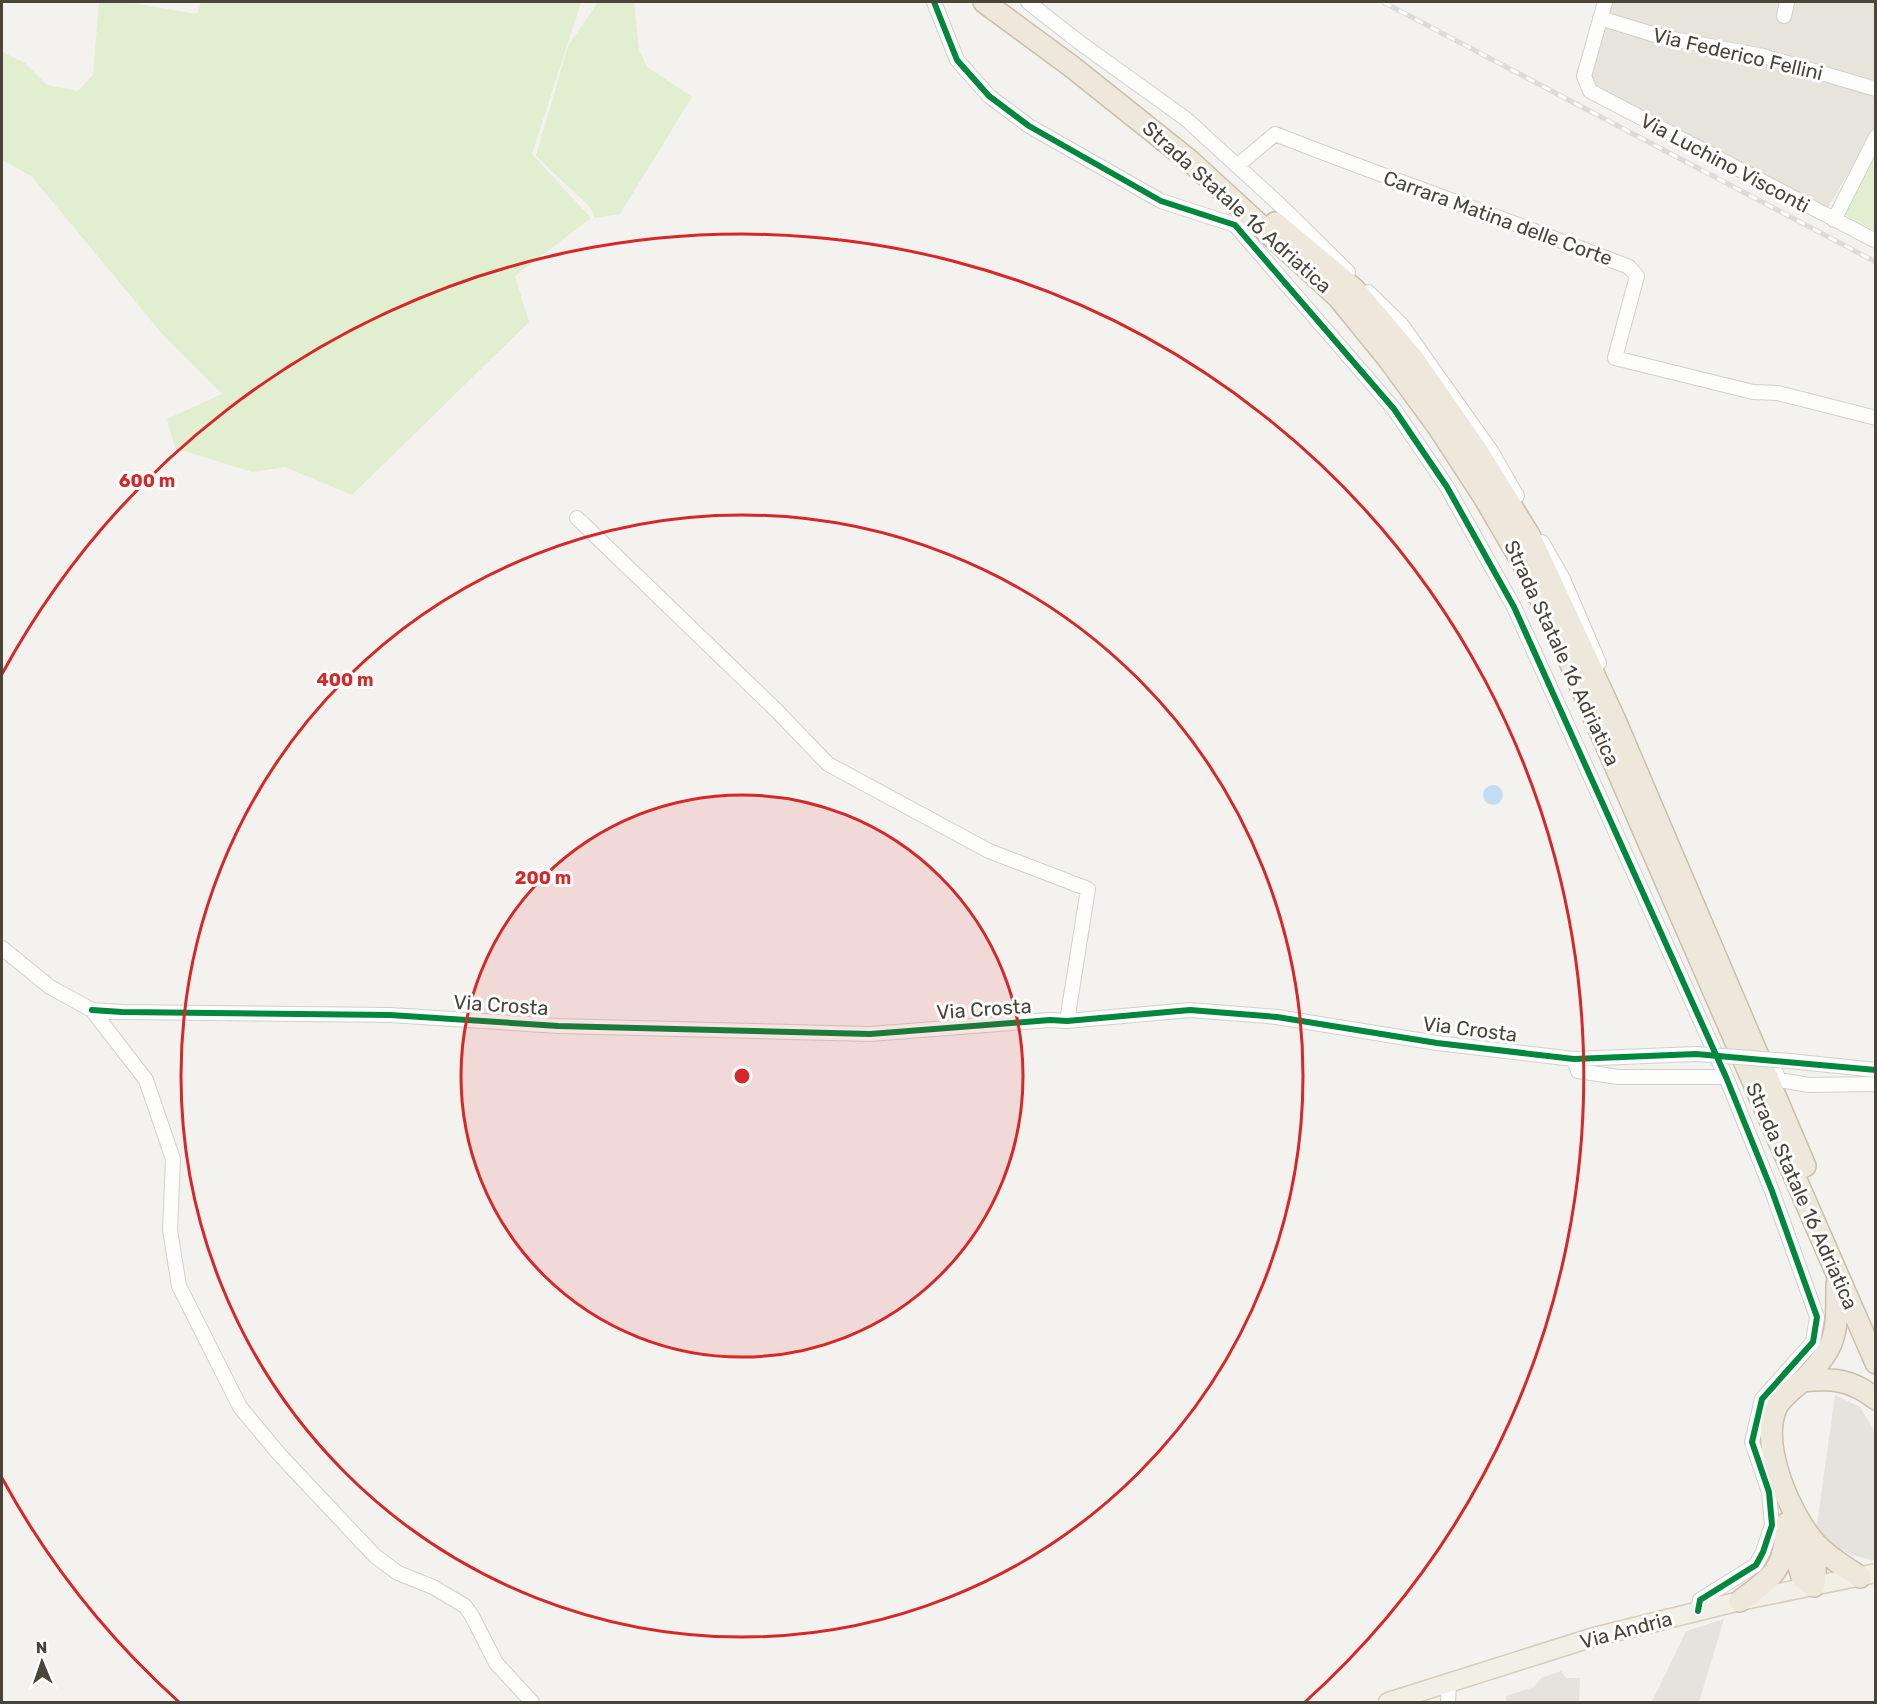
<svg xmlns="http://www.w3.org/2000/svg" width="1877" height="1704" viewBox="0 0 1877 1704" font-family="Rubik,sans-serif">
<rect width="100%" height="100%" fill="#f4f2ee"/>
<path fill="#e7e4dc" d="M1610 2H1875V153L1864 147 1827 209 1589 82Z"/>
<path fill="#e6e2de" d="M1835 1395 1860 1407 1875 1432V1561L1852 1555 1835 1547 1816 1532Z
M1724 1619 1699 1702H1652L1686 1631Z
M1561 1671 1566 1678H1580L1579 1702H1503L1506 1701V1696L1534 1687 1541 1678Z"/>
<path fill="#e1eecf" d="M99 2H127L197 14 201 2H581L532 154 591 218 515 276 529 322 352 495 285 467 252 472 175 448 167 419 222 394 164 336 31 176 2 160V52L25 63 47 85 78 91 93 75Z
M598 2H634L639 50 647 67 692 97 620 214 594 218 591 208 536 156 568 46Z
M1872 162 1875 164V231L1844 214Z"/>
<path fill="#c0ddf1" d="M1483 795a10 10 0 1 1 20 0a10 10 0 1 1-20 0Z"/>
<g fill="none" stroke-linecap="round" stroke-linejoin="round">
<g stroke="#d2d0cb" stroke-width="16">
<path id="minor" d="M934 2 957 60 989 96 1029 126 1161 201 1235 225 1394 409 1447 487 1514 607 1726 1077 1772 1191 1817 1317 1813 1342 1762 1399 1752 1442 1769 1492 1772 1525 1763 1552 1756 1565 1700 1600 1698 1611
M1028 2 1079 42 1186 119 1281 206 1348 272
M1605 2 1584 76 1590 91 1876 241
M1784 16 1787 2
M1600 18 1662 37 1763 56 1876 89
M1237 166 1275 134C1392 180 1512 221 1629 267L1637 276 1615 358 1753 392 1778 393 1876 418
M1834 220 1876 137
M1368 292 1401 324 1491 451 1517 496
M577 518 776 710 828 764 989 851 1088 889 1067 1021
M1542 542 1563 579 1599 663
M2 948 50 987 92 1010 146 1080 173 1159 170 1230 179 1286 240 1407 279 1454 375 1556 398 1573 433 1587 465 1606 472 1616 496 1663 532 1702
M92 1010 122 1012 390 1015 558 1026 870 1034 1050 1020 1067 1021 1190 1010 1277 1017 1437 1043 1574 1059 1696 1054
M1574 1059 1578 1071 1618 1077H1726
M1790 1061 1876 1070
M1772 1063 1779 1080 1809 1085 1876 1084
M1448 1702 1449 1683"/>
</g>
<g stroke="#d6cebb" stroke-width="21">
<path id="major" d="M1388 1702 1594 1637 1740 1601 1876 1573"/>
</g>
<g stroke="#ccbfa9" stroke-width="24">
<path id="highway" d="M984 2 1071 66 1190 161 1338 297 1390 361 1439 428 1484 497 1525 567 1560 639 1876 1363
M1275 223 1354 289 1414 360 1477 451 1529 535 1614 718 1805 1166
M1837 1284C1837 1332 1838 1348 1801 1382 1792 1390 1781 1397 1776 1408 1760 1446 1790 1515 1816 1544 1828 1557 1845 1567 1860 1577
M1802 1381C1832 1378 1851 1379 1876 1399
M1787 1523 1802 1577 1814 1586C1817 1568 1815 1553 1808 1536
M1740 1601C1769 1579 1783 1573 1786 1534"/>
</g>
<use href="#minor" stroke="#fdfdfc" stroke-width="14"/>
<use href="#major" stroke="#f2efe6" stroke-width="18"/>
<use href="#highway" stroke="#ede8db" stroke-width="21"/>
<g stroke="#dbdbda" stroke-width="5">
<path id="rail" d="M1383 2 1876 262"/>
</g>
<use href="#rail" stroke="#fff" stroke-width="3" stroke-dasharray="9" stroke-linecap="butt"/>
<g stroke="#d2d0cb" stroke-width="16" stroke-linecap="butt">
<path id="minor-bridge" d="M1696 1054 1790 1061"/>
</g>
<use href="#minor-bridge" stroke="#fdfdfc" stroke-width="14"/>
<g stroke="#fff" stroke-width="10">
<path id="cycleway" d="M934 2 957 60 989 96 1029 126 1161 201 1235 225 1394 409 1447 487 1514 607 1726 1077 1772 1191 1817 1317 1813 1342 1762 1399 1752 1442 1769 1492 1772 1525 1763 1552 1756 1565 1700 1600 1698 1611
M92 1010 122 1012 390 1015 558 1026 870 1034 1050 1020 1067 1021 1190 1010 1277 1017 1437 1043 1574 1059 1696 1054 1876 1070"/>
</g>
<use href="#cycleway" stroke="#00873e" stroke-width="6"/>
</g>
<circle cx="742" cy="1076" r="281" fill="#d62828" fill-opacity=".12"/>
<g fill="none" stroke="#d62828" stroke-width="3">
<circle cx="742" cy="1076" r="281"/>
<circle cx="742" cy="1076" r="561"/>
<path d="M179 1702A842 842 0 0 1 2 1478M2 674A842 842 0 1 1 1305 1702"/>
</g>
<g text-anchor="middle" stroke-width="6" stroke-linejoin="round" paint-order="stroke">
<g font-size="20" fill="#4b4439" stroke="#fff">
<text transform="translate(1738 54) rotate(13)" y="7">Via Federico Fellini</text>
<text transform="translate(1725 163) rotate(28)" y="7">Via Luchino Visconti</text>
<text transform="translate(1237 207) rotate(42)" y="7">Strada Statale 16 Adriatica</text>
<text transform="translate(1498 218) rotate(20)" y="7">Carrara Matina delle Corte</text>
<text transform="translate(1562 653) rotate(65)" y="7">Strada Statale 16 Adriatica</text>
<text transform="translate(501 1005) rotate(4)" y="7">Via Crosta</text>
<text transform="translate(984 1009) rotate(-4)" y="7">Via Crosta</text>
<text transform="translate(1470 1029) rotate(7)" y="7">Via Crosta</text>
<text transform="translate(1802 1196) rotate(66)" y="7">Strada Statale 16 Adriatica</text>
<text transform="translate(1626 1630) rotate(-15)" y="7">Via Andria</text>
</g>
</g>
<circle cx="742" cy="1076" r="9" fill="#d62828" stroke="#fff" stroke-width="3"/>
<g font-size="18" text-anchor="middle" font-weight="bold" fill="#d62828" stroke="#fff" stroke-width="6" stroke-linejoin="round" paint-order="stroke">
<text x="147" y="487">600 m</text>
<text x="345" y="686">400 m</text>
<text x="543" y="884">200 m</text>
</g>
<rect width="1877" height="1704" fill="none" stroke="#4b4439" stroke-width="6"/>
<g transform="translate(42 1662) rotate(358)" stroke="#ffffff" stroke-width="4.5" paint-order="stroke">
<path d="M0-4.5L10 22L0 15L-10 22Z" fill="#4b4439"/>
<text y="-9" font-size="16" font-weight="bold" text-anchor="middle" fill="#4b4439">N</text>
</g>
</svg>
